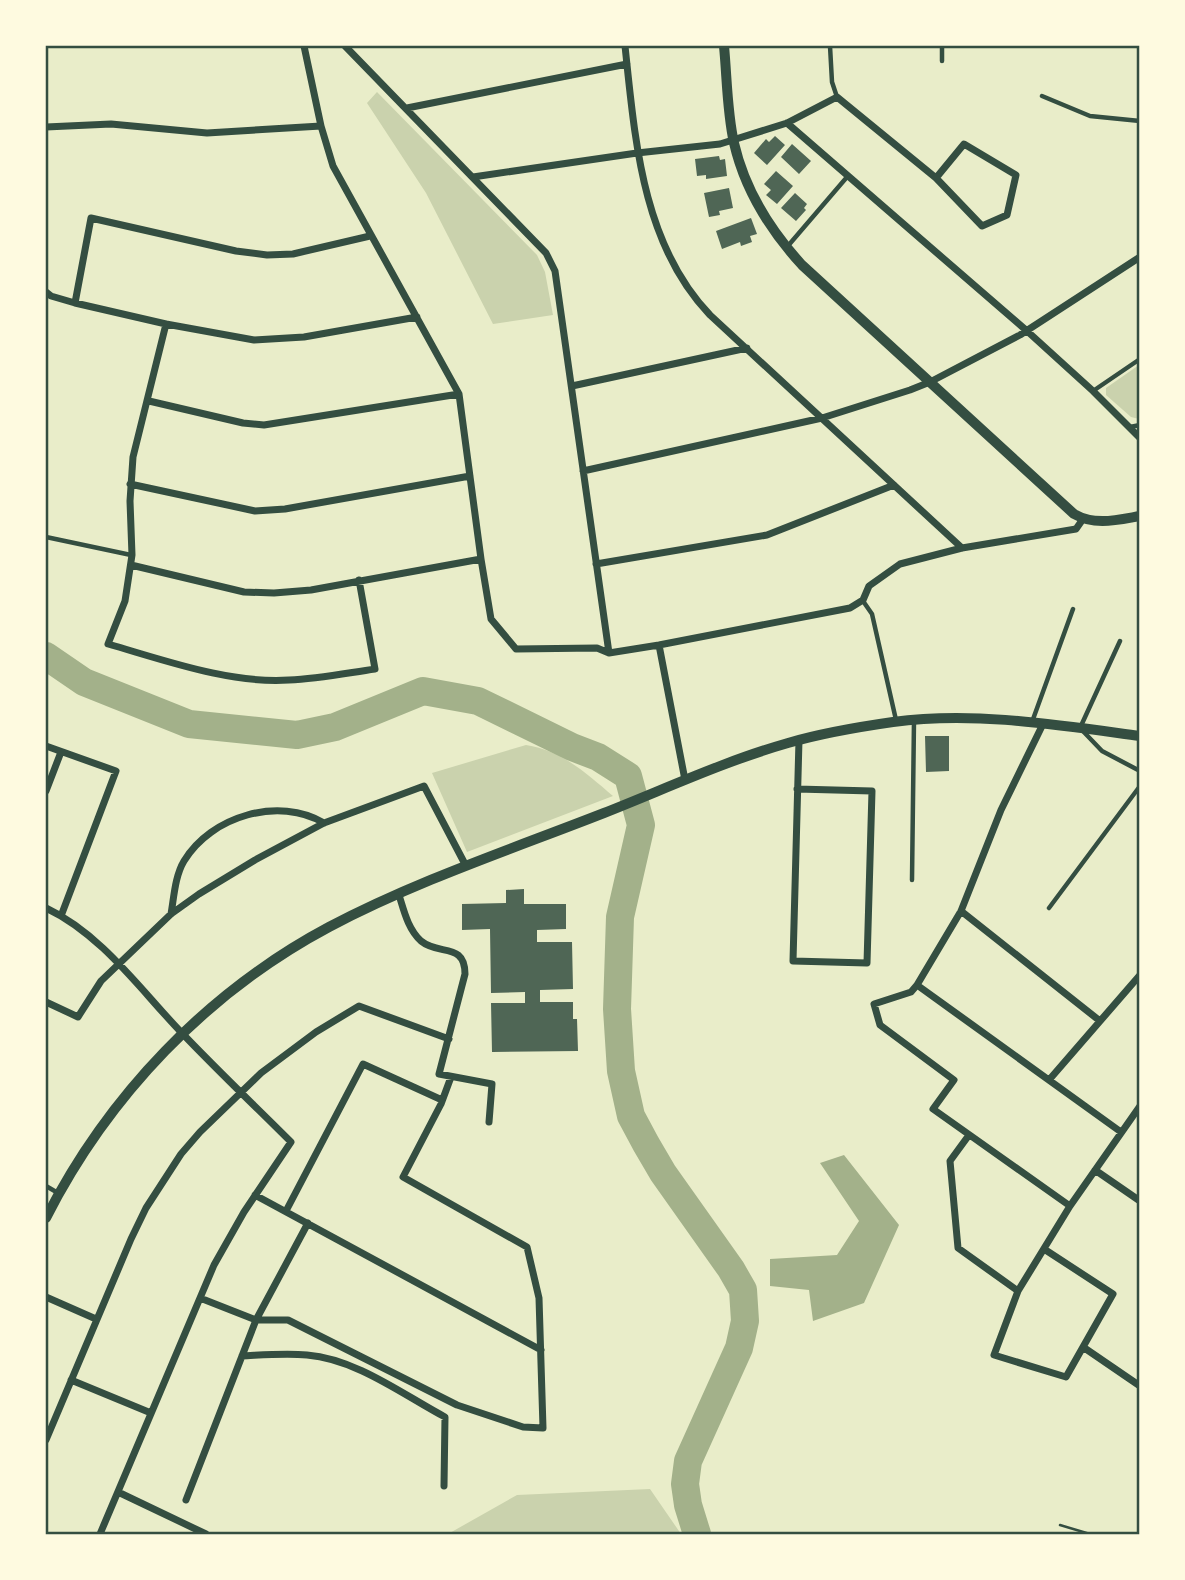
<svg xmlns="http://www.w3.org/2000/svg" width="1185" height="1580" viewBox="0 0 1185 1580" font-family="'Exo 2',sans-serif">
<rect width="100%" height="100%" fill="#e9edc9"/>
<path fill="#cad2ad" d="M377 92 537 255 545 272 553 315 493 324 426 193 367 103Z
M1139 365V419L1131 417 1106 395V388Z
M526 745C561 750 586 773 613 796L467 852 432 773Z
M650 1489 681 1534H448L517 1495Z"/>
<path fill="#a3b18a" d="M844 1155 899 1225 864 1303 813 1321 809 1290 770 1286V1259L837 1255 859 1221 820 1163Z"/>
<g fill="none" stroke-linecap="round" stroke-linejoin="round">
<path stroke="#a3b18a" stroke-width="28" d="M46 656 84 682 189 724 297 735 335 727 423 691 478 701 572 747 598 757 628 776 641 825 620 917 617 1009 621 1071 631 1116 646 1144 663 1173 731 1269 743 1290 745 1321 739 1348 688 1461 685 1484 688 1505 697 1534"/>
</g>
<path fill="#4f6655" d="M775 136 785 145 767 165 754 153 766 139 769 142Z
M792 144 811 161 799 174 781 157Z
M719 156 720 160 725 159 727 176 706 179V175L697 176 695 159Z
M776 171 793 186 777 204 766 195 771 190 764 184Z
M729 188 733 208 719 211 720 215 709 217 704 193Z
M795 193 807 204 804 208 806 210 796 221 781 208Z
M751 218 757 234 750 236 752 242 741 246 740 242 722 249 716 231Z
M925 736H949V771L926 772Z
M524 889V904H566V929L537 930V942H572L573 989 540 990V1002H573V1019H577L578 1051 492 1052 491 1003H525V992L491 993 490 929 462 930V904L506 903V890Z"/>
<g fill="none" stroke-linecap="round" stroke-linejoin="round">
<path stroke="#344e41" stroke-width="2.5" d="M1060 1525 1090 1534
M1137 1534H1140"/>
<path stroke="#344e41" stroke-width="4.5" d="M830 46 832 82 837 97
M942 46V61
M1042 96 1090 116 1140 121
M787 247 847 177
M1093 391 1140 359
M1130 427 1140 425
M46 537 131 555
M863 601 872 614 896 720
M1120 641 1080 728 1102 751 1140 771
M1032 722 1073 609
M912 880 914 720
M1049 908 1140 786
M46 1186 58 1193"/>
<path stroke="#344e41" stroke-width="7" d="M304 46 321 126 333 166 459 394 481 559 491 619 516 649 597 648 609 653 659 645 850 608 863 600 869 586 900 564 962 548 1076 529 1083 519
M345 46 546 253 555 271 609 653
M625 46C635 139 642 244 710 315L962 548
M407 108 627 64
M787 123 1027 331 1093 391 1140 438
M46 127 111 124 207 133 321 126
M473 177 637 153 720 144 787 123 837 97 936 178 982 226 1007 215 1016 175 964 144 936 178
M46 292 51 296 75 303 166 324 254 340 304 337 417 317
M75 303 91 218 236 251 267 255 293 254 370 236
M166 324 133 457 130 501 132 555 125 601 108 644C164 660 230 684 289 680 318 679 347 673 375 669L359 580
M572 386 747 348
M149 401 243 423 264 425 459 394
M583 471 822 418 910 390 930 382 1020 335 1140 257
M130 484 255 511 285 509 470 476
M596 564 767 535 894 485
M131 565 244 592 274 593 311 590 481 559
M659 645 685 780
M1043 724 1001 810 961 911 917 985 911 992 874 1004 880 1025 954 1080 933 1109 1070 1206
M46 746 116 771 61 916
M797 789 872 791 867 963 793 961 799 740
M46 791 61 752
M399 895C404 911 408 929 421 941 439 956 465 942 465 974L439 1074 492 1084 489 1122
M46 908C101 934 139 988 180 1031 216 1069 254 1105 291 1142L244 1212 214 1265 100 1534
M961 911 1100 1021
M171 914C174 897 175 876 184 861 211 816 279 796 324 823
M917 985 1121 1132
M46 1002 78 1017 101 981 171 914 199 894 255 860 324 823 424 786 466 866
M1049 1080 1140 975
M969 1135 950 1161 958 1248 1018 1291
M1095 1170 1140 1201
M255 1195 541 1350
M286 1211 363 1064 442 1100
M1044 1249 1113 1294 1066 1377 994 1355 1018 1291 1070 1206 1140 1106
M46 1297 96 1319
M200 1298 256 1320H288L457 1405 523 1427 543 1428 539 1298 527 1247 403 1177 441 1104 451 1077
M1083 1347 1140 1386
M242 1356C263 1355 285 1353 307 1355 356 1359 402 1394 445 1417L444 1486
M71 1380 151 1413
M46 1440 131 1239 146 1208 181 1154 200 1132 261 1073 316 1032 359 1006 449 1039
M118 1492 206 1534
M186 1500 256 1320 308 1223"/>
<path stroke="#344e41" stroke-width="10" d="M724 46C727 77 727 112 734 143 745 191 770 230 802 265L1074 514C1095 526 1117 520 1140 516
M46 1218C108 1096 207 992 329 927 416 881 512 849 604 813 665 789 725 761 788 743 822 733 858 727 893 722 974 711 1059 725 1140 736"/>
</g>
<rect width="1185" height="1580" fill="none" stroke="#fefae0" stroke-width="94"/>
<rect x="47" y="47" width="1091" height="1486" fill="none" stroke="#344e41" stroke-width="2.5"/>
</svg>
